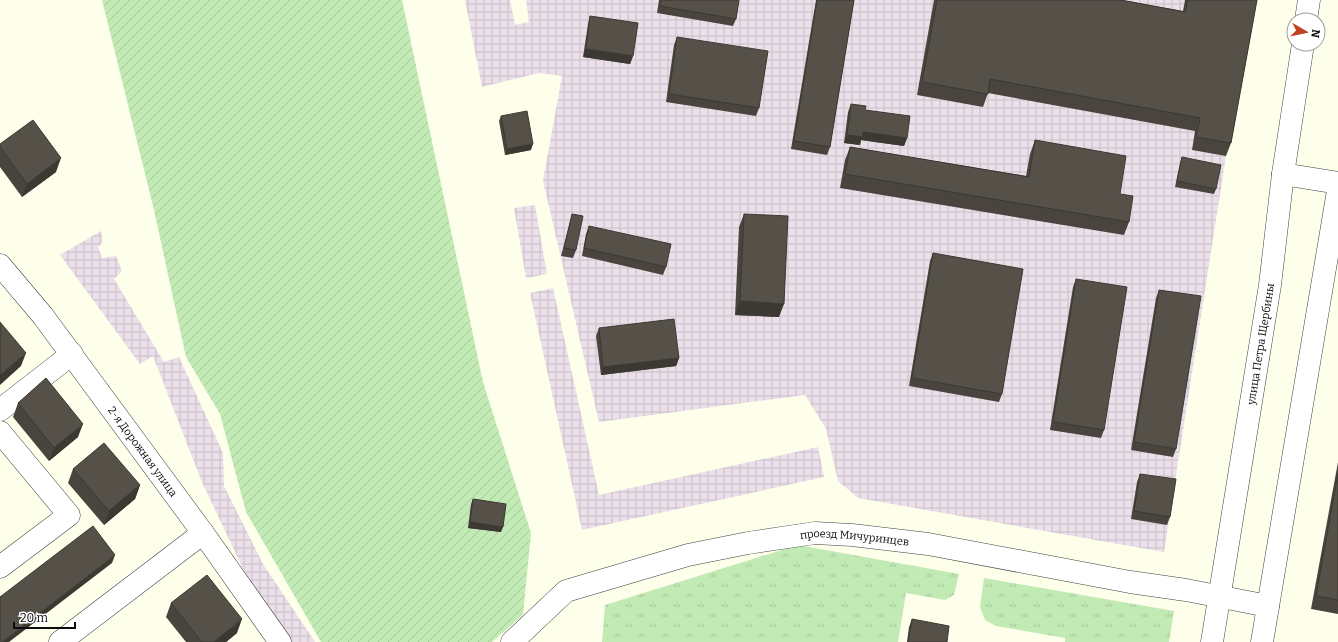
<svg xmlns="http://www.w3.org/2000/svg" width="1338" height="642" viewBox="0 0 1338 642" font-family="Bitter,serif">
<defs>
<pattern id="industrial-grid" width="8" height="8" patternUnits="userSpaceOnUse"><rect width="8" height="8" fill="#ebe0ea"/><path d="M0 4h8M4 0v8" fill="none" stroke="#c8bfc8"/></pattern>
<pattern id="grass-tufts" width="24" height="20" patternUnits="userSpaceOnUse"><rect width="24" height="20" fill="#c2eab4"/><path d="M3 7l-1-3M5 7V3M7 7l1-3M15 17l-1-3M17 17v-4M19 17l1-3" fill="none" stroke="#a6c89a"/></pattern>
<pattern id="garden-furrows" width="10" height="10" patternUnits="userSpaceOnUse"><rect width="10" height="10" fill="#c2eab4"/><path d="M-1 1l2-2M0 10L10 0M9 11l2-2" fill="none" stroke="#a6c89a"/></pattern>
</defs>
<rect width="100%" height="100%" fill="#feffeb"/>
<path fill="url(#industrial-grid)" d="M465 0H510L515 25 529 22 526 0H1254L1226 156 1164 552 858 498 838 481 826 429 805 395 599 422 543 181 562 76 539 73 482 87Z
M535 205 547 274 526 278 514 208Z
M101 231 103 242 98 247 102 258 116 256 122 271 114 279 164 362 179 357 223 453 224 486 263 564 315 642H290L246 575 201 480 153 356 140 364 60 255Z
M553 288 599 495 818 447 824 477 582 530 530 293Z"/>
<path fill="url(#grass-tufts)" d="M798 545 959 574 954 595 945 600 906 593 898 642H602L605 605Z
M984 578 1174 611 1169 642H1065V638L996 626 985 620 980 607Z"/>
<path fill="url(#garden-furrows)" d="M102 0H402L483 382 531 533 523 615 492 642H321L246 512 220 414 186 357 154 210Z"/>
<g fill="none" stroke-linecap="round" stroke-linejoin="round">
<g stroke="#3f3f3f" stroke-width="23">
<g id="minor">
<path d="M1306 20 1309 0"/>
<path d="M1283 174 1338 183"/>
<path id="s1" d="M0 265 43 316 203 533 280 642"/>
<path d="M0 410 72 354"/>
<path d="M0 432 69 515 0 567"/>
<path d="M60 642 203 533"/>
<path id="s2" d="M512 642 566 591 688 555 748 543 815 533 852 535 928 544 1130 582 1186 590 1268 606"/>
<path id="s3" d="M1212 642 1270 285 1283 174 1303 44"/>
<path d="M1262 642 1338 191"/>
</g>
</g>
<use href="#minor" stroke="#fff" stroke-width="22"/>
</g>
<path fill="#49453e" d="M659 0H739L736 19 733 26 657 13Z
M816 0H854L830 147 827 155 791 149Z
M934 0H1121L1183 11 1185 0H1257L1231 143 1226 156 1192 150 1195 131 988 93 983 107 917 95Z
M590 16 633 56 630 64 583 57 588 24Z
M677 37 759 108 756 116 666 102 674 45Z
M851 104 865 110 907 138 904 146 861 140 860 145 844 143 848 112Z
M501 116 531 150 505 155 499 121Z
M1035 140 1120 194 1129 222 1124 235 840 188 845 160 850 147 1026 176 1030 154Z
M0 144 56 172 22 197 0 167Z
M1182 157 1216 189 1214 194 1175 187 1180 163Z
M572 214 576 250 573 258 561 256 570 222Z
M744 214 779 317 735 315 739 227Z
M589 226 666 267 663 275 582 256 586 234Z
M933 253 1002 394 999 402 909 386 930 261Z
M1076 279 1104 430 1101 438 1050 430 1073 287Z
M1159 290 1176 449 1173 457 1131 450 1156 298Z
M599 328 679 358 676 366 601 375 596 336Z
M18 403 78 437 49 461 13 417Z
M1338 462V614L1311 609Z
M73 469 140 485 135 499 104 525 68 483Z
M1140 474 1170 517 1167 525 1131 519 1137 482Z
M473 499 501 532 468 528 471 504Z
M171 603 237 633 226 642H186L166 617Z
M912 619 947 642H907L909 627Z"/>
<path fill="#3c3832" d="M586 49 633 56 630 64 583 57Z
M863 132 907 138 904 146 861 140 860 145 844 143 847 135Z
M533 144 531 150 505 155 507 149Z
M61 158 56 172 22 197 27 184Z
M740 301 784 304 779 317 735 315Z
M26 353 21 366 0 385V375Z
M679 358 676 366 601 375 603 367Z
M83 424 78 437 49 461 54 448Z
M140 485 135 499 104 525 109 511Z
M470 522 503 527 501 532 468 528Z
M115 555 112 563 9 642H2Z
M242 619 237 633 226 642H214Z"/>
<path fill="#555048" stroke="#3c3832" d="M661 0H739L736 19 660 6Z
M817 0H854L830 147 794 141Z
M937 0H1121L1185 12 1188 0H1257L1231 143 1196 137 1200 118 990 79 988 94 922 82Z
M590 16 638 23 633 56 586 49Z
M677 37 768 51 759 108 669 94Z
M851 104 866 106 865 110 910 116 907 138 863 132V137L847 135Z
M527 111 533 144 507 149 501 116Z
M33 120 61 158 27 184 0 147V144Z
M1035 140 1126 156 1120 194 1133 196 1129 222 845 174 850 147 1029 177Z
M1182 157 1221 165 1216 189 1177 181Z
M572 214 583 216 576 250 564 248Z
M744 214 788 216 784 304 740 301Z
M589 226 671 244 666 267 584 248Z
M933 253 1023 269 1002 394 912 378Z
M1076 279 1127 287 1104 430 1053 422Z
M1159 290 1201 296 1176 449 1134 442Z
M674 319 679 358 603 367 599 328Z
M0 322 26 353 0 375Z
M46 378 83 424 54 448 18 403Z
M104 443 140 485 109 511 73 469Z
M1338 473V600L1316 596Z
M1140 474 1176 479 1170 517 1134 511Z
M473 499 506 504 503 527 470 522Z
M93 526 115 555 2 642H0V597Z
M207 575 242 619 214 642H202L171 603Z
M912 619 949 626 947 642H908Z"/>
<g text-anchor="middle" stroke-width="4" stroke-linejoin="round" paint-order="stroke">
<g font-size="11" fill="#0c0c0c" stroke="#fff">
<text dy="4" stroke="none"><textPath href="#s3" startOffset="302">улица Петра Щербины</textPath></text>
<text dy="4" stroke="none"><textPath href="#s1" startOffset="235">2-я Дорожная улица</textPath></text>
<text dy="4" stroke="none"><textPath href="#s2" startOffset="370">проезд Мичуринцев</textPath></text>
</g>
</g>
<g transform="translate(1306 32) rotate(99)"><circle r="19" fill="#ffffff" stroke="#9e9e9e"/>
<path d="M0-3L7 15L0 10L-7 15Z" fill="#c04220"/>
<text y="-6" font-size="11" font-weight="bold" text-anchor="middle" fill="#0c0c0c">N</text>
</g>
<path d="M14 622v6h61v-6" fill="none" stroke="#0c0c0c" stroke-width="2"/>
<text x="20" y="622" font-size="12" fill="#0c0c0c" stroke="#ffffff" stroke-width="3" paint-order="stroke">20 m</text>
</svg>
